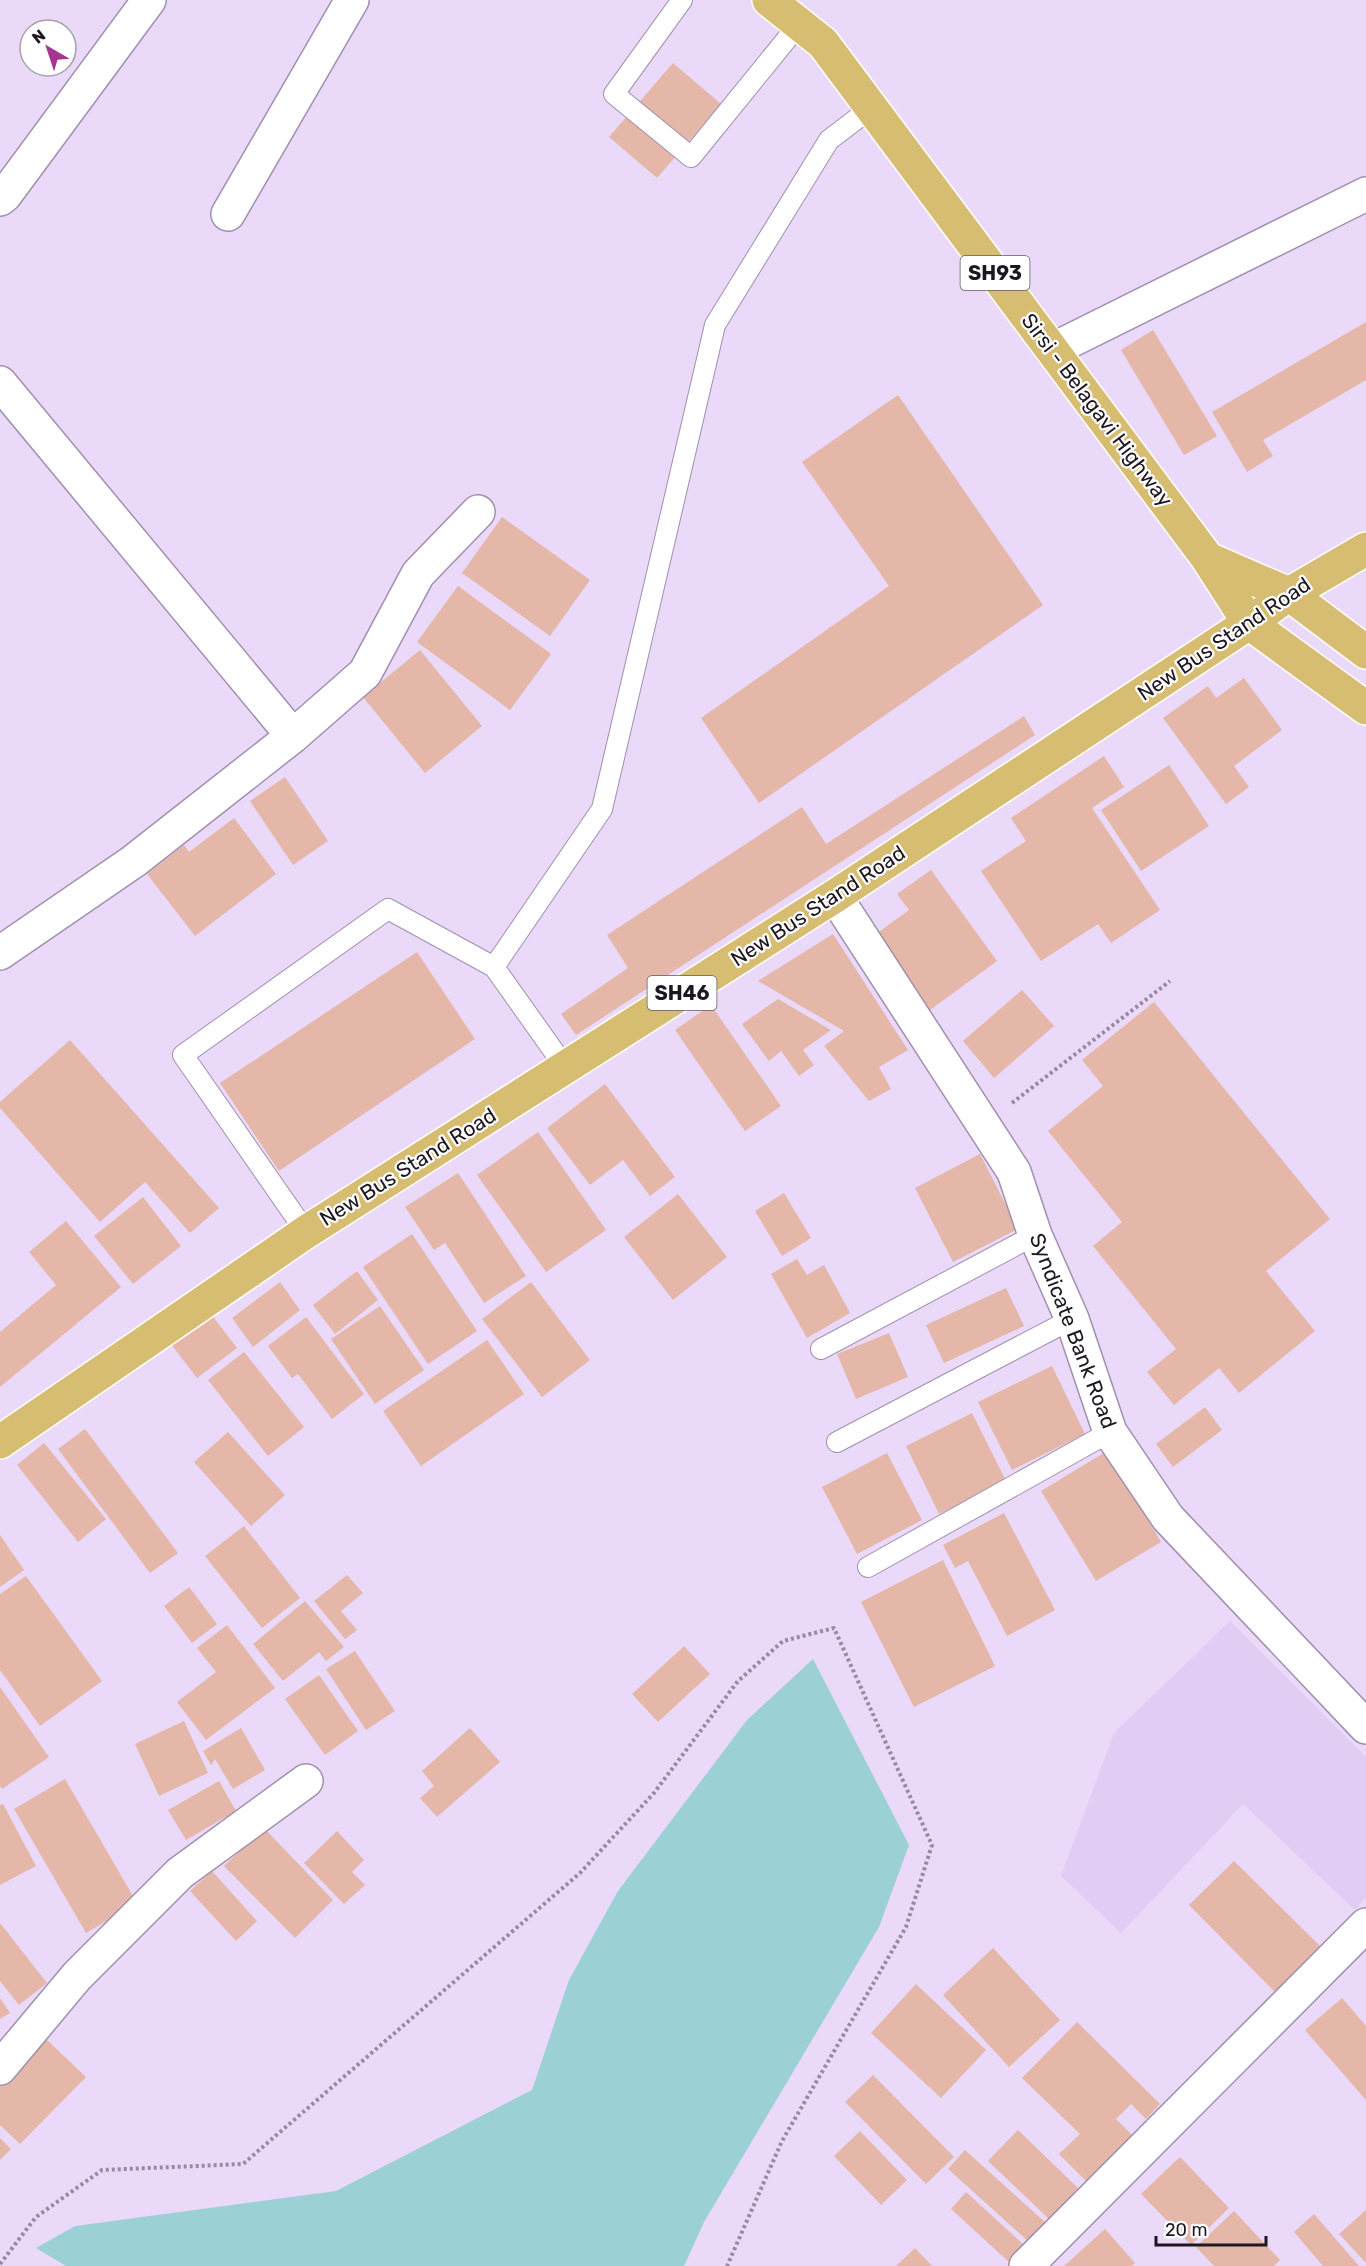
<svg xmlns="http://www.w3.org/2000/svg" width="1366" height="2266" viewBox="0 0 1366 2266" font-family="Rubik,sans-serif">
<rect width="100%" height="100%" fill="#ead9f9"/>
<path fill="#e1ccf3" d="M1230 1621 1366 1757V1897L1355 1910 1243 1804 1121 1933 1061 1876 1114 1733Z"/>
<path fill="#9bd0d5" d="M813 1659 909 1845 879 1927 704 2222 684 2266H66L36 2248 75 2226 336 2191 532 2090 569 1980 618 1891 747 1720Z"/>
<path fill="#e4b7a9" d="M673 63 721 104 657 178 609 137Z
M1366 322V380L1263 440 1273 456 1247 472 1212 412Z
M1153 330 1217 436 1184 455 1121 350Z
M898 395 1043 605 759 803 701 718 889 586 802 462Z
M502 517 590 580 550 636 462 573Z
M458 586 551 654 510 710 417 642Z
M420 650 482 726 425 773 363 697Z
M1244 678 1282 730 1234 766 1249 787 1226 804 1163 718 1208 686 1216 698Z
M1024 716 1035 735 576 1035 561 1014 628 968 607 935 802 807 826 844Z
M1104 756 1124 787 1092 808 1160 910 1111 943 1098 924 1041 961 981 871 1026 841 1011 818Z
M1169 765 1209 826 1141 871 1101 810Z
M285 777 328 841 293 865 250 801Z
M234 818 276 874 195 936 147 874 184 845 189 852Z
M931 870 997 961 930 1010 876 934 909 910 897 894Z
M833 934 908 1050 879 1067 891 1089 869 1101 824 1046 844 1031 758 981Z
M417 952 475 1039 279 1171 220 1083Z
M1022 990 1054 1026 994 1078 963 1041Z
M778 999 831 1030 803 1050 814 1065 799 1076 781 1051 769 1061 742 1024Z
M1154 1002 1330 1219 1266 1271 1315 1331 1239 1393 1219 1368 1174 1405 1147 1372 1176 1349 1093 1246 1122 1222 1048 1131 1103 1086 1082 1060Z
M711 1005 781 1106 745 1131 675 1030Z
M70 1040 219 1208 190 1233 145 1182 100 1222 0 1108V1102Z
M605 1084 675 1177 650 1196 623 1160 590 1185 547 1128Z
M538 1132 606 1230 546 1272 477 1175Z
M980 1154 1018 1229 953 1262 915 1188Z
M458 1173 526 1276 484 1303 445 1243 434 1250 405 1207Z
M784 1193 811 1238 782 1256 755 1211Z
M678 1194 727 1257 673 1300 624 1237Z
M143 1197 181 1246 133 1284 94 1236Z
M66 1221 121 1287 0 1387V1332L56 1285 29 1252Z
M412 1234 477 1331 428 1364 363 1267Z
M797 1259 807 1275 824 1265 850 1313 807 1338 771 1274Z
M357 1271 378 1300 335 1334 313 1305Z
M280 1282 300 1310 253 1347 232 1318Z
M531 1282 590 1360 542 1397 482 1319Z
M1006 1288 1024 1326 944 1363 926 1325Z
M380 1306 424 1370 375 1404 331 1339Z
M211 1314 237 1348 197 1378 171 1344Z
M306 1317 364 1394 332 1419 298 1374 292 1378 268 1346Z
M889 1333 908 1377 856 1399 837 1354Z
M487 1340 524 1394 421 1466 383 1411Z
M244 1352 304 1427 268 1456 208 1380Z
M1052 1366 1085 1434 1012 1470 978 1402Z
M1205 1407 1222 1430 1173 1467 1156 1444Z
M972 1413 1006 1481 939 1514 906 1446Z
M85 1429 178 1553 150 1573 58 1449Z
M228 1432 285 1495 251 1526 194 1462Z
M44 1443 106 1519 78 1542 17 1465Z
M1107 1451 1161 1542 1096 1581 1041 1491Z
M887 1453 922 1520 857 1554 822 1487Z
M1004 1513 1055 1610 1007 1636 968 1561 955 1568 943 1545Z
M244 1526 300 1598 262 1628 205 1556Z
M0 1535 24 1570 0 1587Z
M943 1560 995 1666 914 1707 861 1602Z
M347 1575 363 1593 341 1611 357 1630 345 1639 314 1601Z
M26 1576 102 1681 40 1726 0 1670V1594Z
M189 1587 217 1624 192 1643 164 1606Z
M305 1601 344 1647 326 1661 319 1652 283 1681 253 1644Z
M227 1625 275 1688 206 1740 177 1702 216 1672 197 1648Z
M684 1646 710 1674 658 1722 632 1694Z
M355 1651 395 1711 366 1730 326 1669Z
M319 1675 358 1731 325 1755 285 1699Z
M0 1687 49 1757 2 1789 0 1786Z
M184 1721 208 1773 159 1796 135 1744Z
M241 1728 265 1770 233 1789 215 1759 211 1765 203 1751Z
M470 1728 500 1762 437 1817 420 1798 434 1786 422 1771Z
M65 1779 137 1903 86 1933 14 1809Z
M219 1781 236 1811 186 1840 168 1810Z
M3 1804 36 1866 0 1885V1805Z
M264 1828 333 1900 295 1938 224 1866Z
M337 1831 364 1860 352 1872 365 1885 344 1904 304 1863Z
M1234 1861 1321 1947 1275 1992 1189 1905Z
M212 1871 257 1921 236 1941 190 1891Z
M0 1923 47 1983 19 2005 0 1981Z
M993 1948 1060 2020 1009 2067 943 1995Z
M916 1984 986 2050 941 2098 871 2033Z
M0 1998 10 2013 0 2019Z
M1342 1998 1366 2026V2100L1305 2030Z
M1077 2022 1160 2104 1146 2119 1131 2104 1116 2119 1132 2135 1086 2181 1059 2154 1080 2134 1022 2078Z
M46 2039 86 2077 20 2144 0 2125V2087Z
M873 2075 954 2157 926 2184 845 2102Z
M1018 2130 1078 2188 1049 2219 988 2161Z
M860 2131 907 2180 881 2205 834 2156Z
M0 2138 11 2149 0 2160Z
M965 2150 1046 2223 1029 2242 948 2169Z
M1180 2157 1229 2208 1191 2245 1141 2194Z
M966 2192 1025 2246 1010 2263 951 2209Z
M1366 2210V2263L1339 2234Z
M1234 2211 1280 2260 1274 2266H1214L1196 2247Z
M1314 2214 1359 2266H1323L1294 2232Z
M1105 2229 1135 2263 1132 2266H1064Z
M915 2248 932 2266H896Z"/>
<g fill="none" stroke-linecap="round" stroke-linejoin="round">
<g stroke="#a090ae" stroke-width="22">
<path id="lane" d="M682 0 614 94 691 157 799 24
M565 1067 494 967 602 809 715 325 829 140 871 108
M306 1232 183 1055 388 909 494 967
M821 1349 1035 1235
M837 1442 1072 1319
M868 1567 1110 1432"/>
</g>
<g stroke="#a090ae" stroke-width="36">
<path id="street" d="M0 199 5 195 149 0
M228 214 352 0
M1052 350 1366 194
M0 383 293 736
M835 896 1014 1172 1035 1235 1072 1319 1110 1432 1168 1518 1366 1727
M0 953 134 861 293 736 365 673 418 574 478 512
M0 2068 77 1976 180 1873 306 1781
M1026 2266 1366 1925"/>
</g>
<g stroke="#fff" stroke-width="36">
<path id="primary" d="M769 0 823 43 1208 559 1249 623 1366 708
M1208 559 1289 594 1366 652
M0 1442 306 1232 835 896 1249 623 1289 594 1366 549"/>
</g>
<path stroke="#968aa1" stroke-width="4" stroke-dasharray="3 3" stroke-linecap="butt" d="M1012 1103 1170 981
M0 2264 36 2217 102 2170 243 2164 580 1873 654 1793 738 1681 783 1641 834 1628 932 1845 906 1927 782 2141 727 2266"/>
<use href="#lane" stroke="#fff" stroke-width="20"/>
<use href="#street" stroke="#fff" stroke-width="33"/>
<use href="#primary" stroke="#d7bd71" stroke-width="33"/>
</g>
<g text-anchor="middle" stroke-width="4.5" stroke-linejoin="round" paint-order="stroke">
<g fill="#fff" stroke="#615d64" stroke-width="1.5">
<rect x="960.5" y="256" width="69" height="34" rx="4.5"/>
<rect x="647.5" y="976" width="69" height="34" rx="4.5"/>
</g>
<g font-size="20" font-weight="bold" fill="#1d1722">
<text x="995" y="280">SH93</text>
<text x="682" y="1000">SH46</text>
</g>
<g font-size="21" fill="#1d1722" stroke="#fff">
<text transform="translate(1097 410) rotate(53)" y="7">Sirsi - Belagavi Highway</text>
<text transform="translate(1224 639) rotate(-34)" y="7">New Bus Stand Road</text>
<text transform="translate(818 906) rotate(-33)" y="7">New Bus Stand Road</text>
<text transform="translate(408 1167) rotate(-32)" y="7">New Bus Stand Road</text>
<text transform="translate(1073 1331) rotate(69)" y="7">Syndicate Bank Road</text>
</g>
</g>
<g transform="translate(48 48) rotate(321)"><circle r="28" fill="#ffffff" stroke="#a5a2a7" stroke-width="1.5"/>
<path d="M0-4.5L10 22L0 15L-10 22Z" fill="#a63591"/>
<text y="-9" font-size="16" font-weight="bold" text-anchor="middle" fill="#1d1722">N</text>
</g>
<path d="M1156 2236v9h110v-9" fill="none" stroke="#1d1722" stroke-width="3"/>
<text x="1165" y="2236" font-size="18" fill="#1d1722" stroke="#ffffff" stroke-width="4.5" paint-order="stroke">20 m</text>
</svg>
